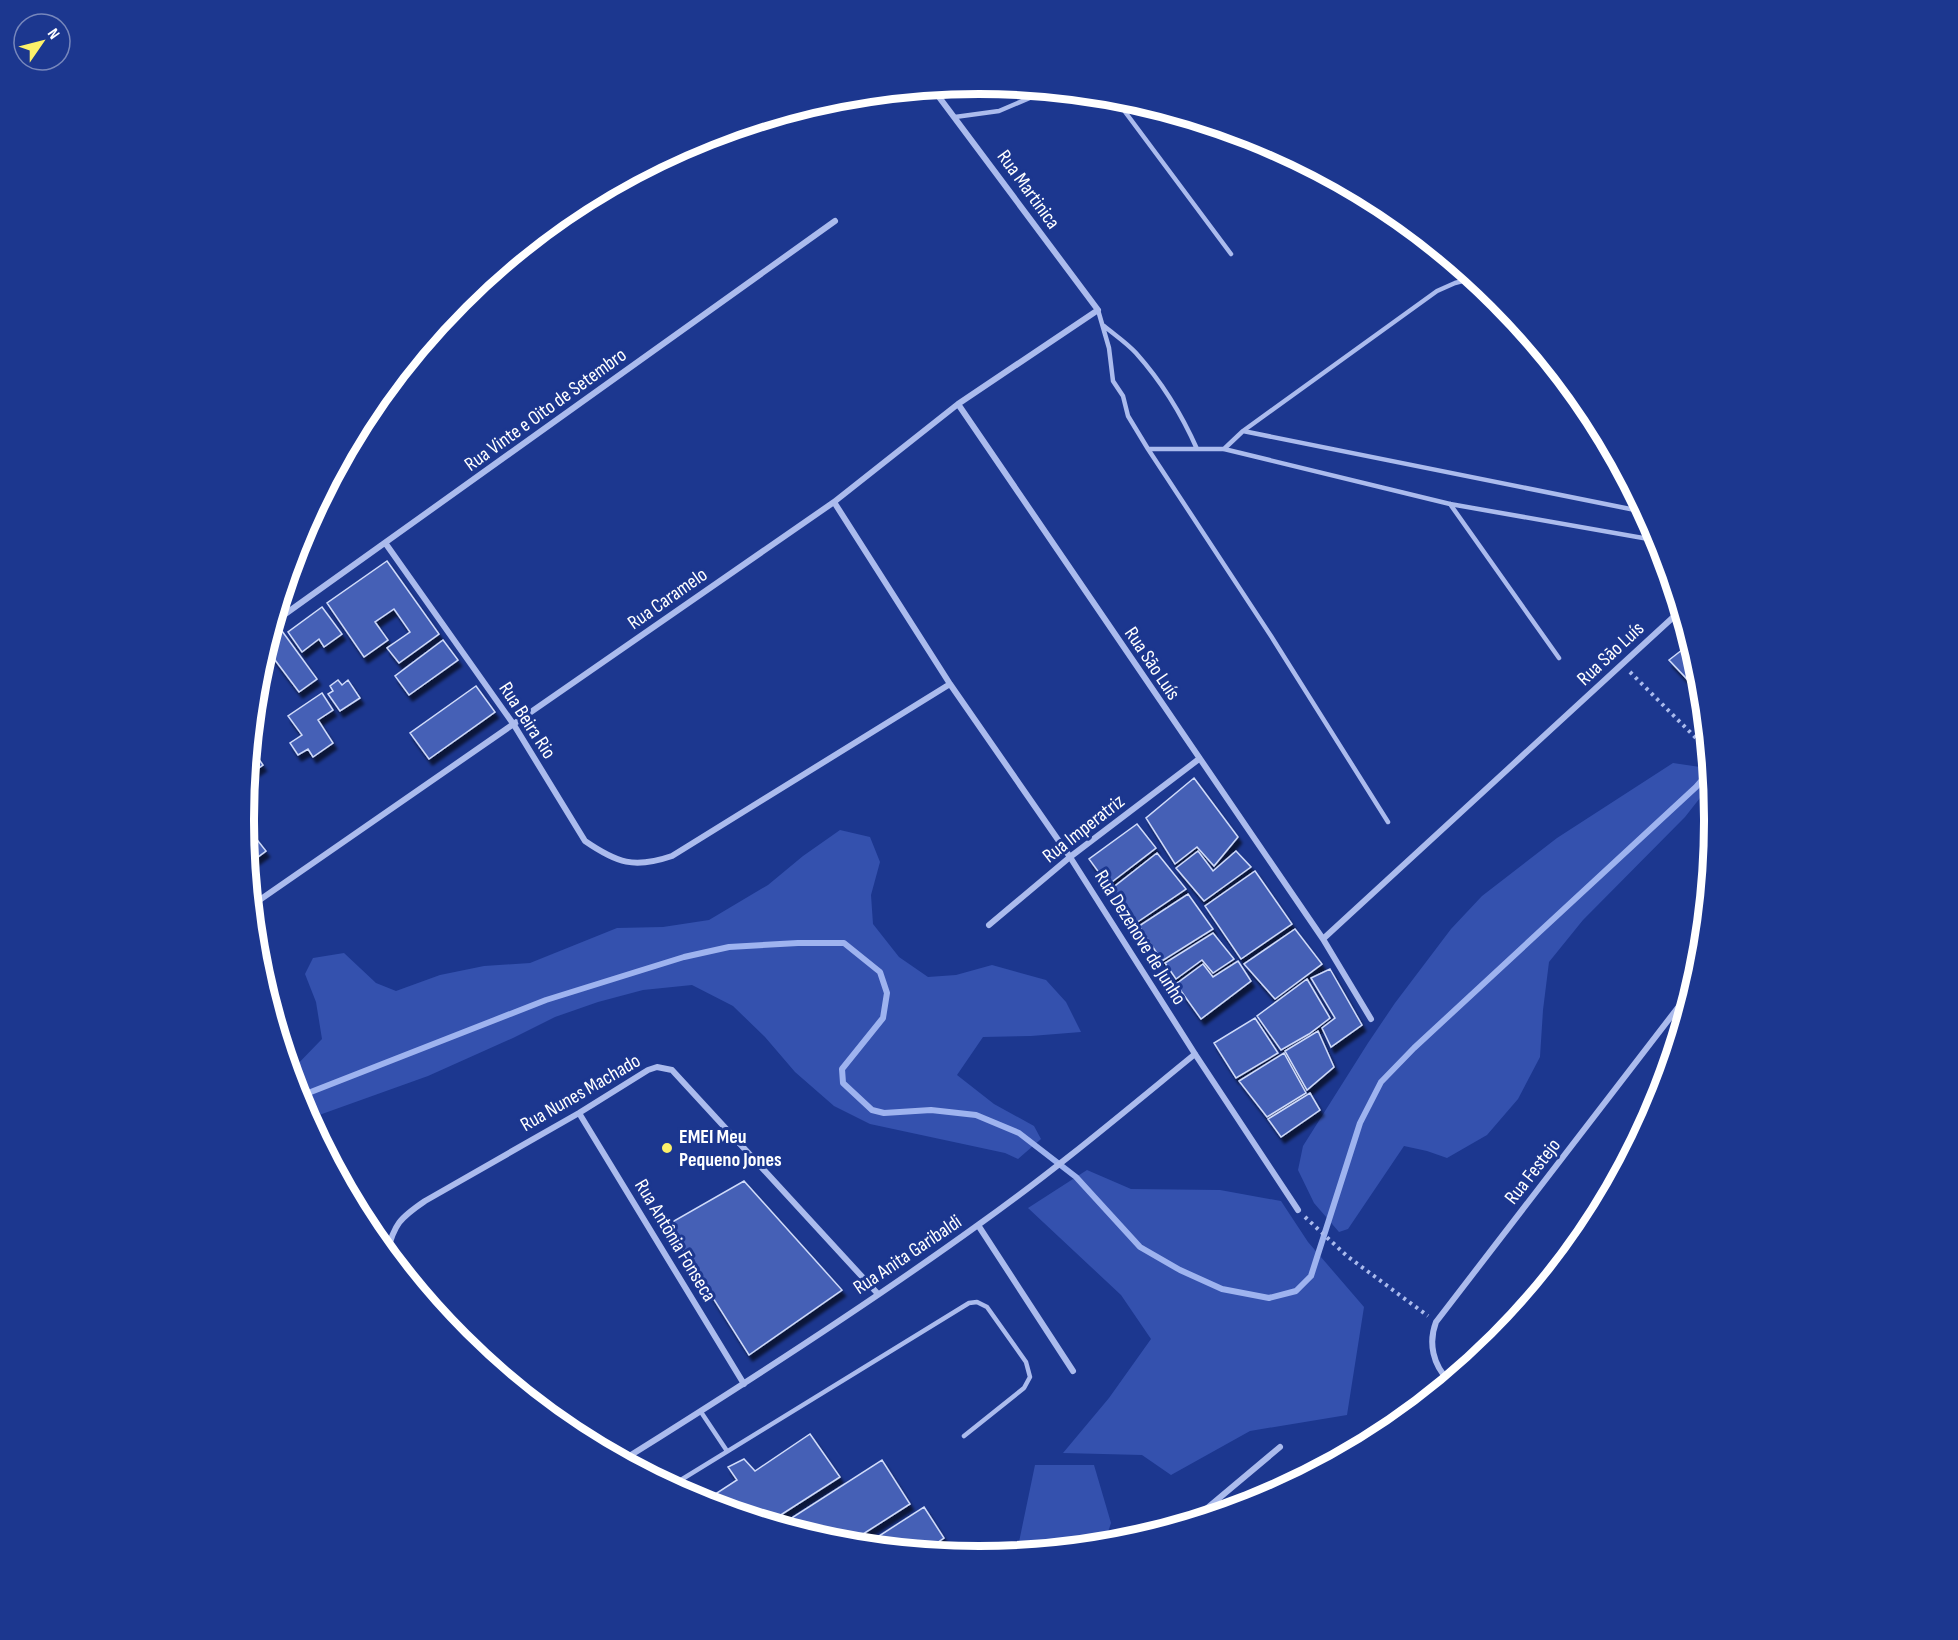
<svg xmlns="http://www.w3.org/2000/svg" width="1958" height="1640" viewBox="0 0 1958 1640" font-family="'Sofia Sans Condensed',sans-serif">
<defs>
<filter id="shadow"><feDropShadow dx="3.5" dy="6" stdDeviation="1.5" flood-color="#0009"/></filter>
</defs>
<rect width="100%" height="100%" fill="#1c378f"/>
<path fill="#3451ae" d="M1673 763 1700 767 1711 784 1685 817 1583 920 1549 962 1543 1010 1540 1057 1518 1099 1487 1135 1447 1158 1427 1151 1404 1146 1348 1229 1339 1232 1314 1203 1298 1170 1303 1146 1368 1043 1395 1003 1451 929 1482 896 1557 838Z
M840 830 870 837 880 862 871 895 873 924 899 957 928 977 956 975 992 965 1046 980 1066 1002 1081 1032 1031 1036 983 1037 957 1075 994 1104 1034 1126 1041 1139 1018 1159 1005 1153 870 1124 834 1106 795 1072 765 1037 733 1006 692 985 643 990 598 1002 555 1017 513 1038 428 1076 308 1119 299 1101 290 1072 322 1039 316 1002 305 974 313 958 344 953 376 983 396 991 440 975 484 966 530 963 617 928 663 927 709 920 768 885 803 856Z
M1087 1170 1131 1189 1220 1190 1281 1201 1308 1242 1364 1307 1347 1415 1250 1431 1171 1475 1142 1455 1063 1453 1109 1398 1151 1339 1121 1295 1028 1208Z
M1035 1465H1094L1111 1523 1104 1544 1014 1553 1019 1542Z"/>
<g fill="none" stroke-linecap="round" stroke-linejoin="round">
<path stroke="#9eb3ef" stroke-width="6" d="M298 1097 546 1000 639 971 684 957 729 947 798 943H844L880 972 887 993 883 1018 842 1069 843 1083 872 1110 884 1113 931 1110 976 1115 1019 1133 1076 1177 1140 1247 1180 1270 1222 1289 1269 1298 1296 1291 1311 1276 1360 1123 1381 1082 1414 1048 1696 787 1710 771"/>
</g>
<path fill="#4561b6" stroke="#d0dbfa" stroke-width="1.5" filter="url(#shadow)" d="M387 561 439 634 399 663 387 648 410 632 394 609 375 622 388 640 364 657 327 603Z
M322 607 342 634 324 647 319 639 302 652 288 632Z
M282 631 317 679 299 692 266 648 268 641Z
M443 640 458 660 409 695 395 676Z
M1691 643 1701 677 1703 696 1669 660Z
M338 680 342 685 348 680 360 698 340 711 328 694 333 691 330 686Z
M476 686 495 712 429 759 410 733Z
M322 693 333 710 318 720 333 743 313 757 308 749 298 755 290 743 302 735 288 716Z
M250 747 263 765 247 776Z
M1194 778 1238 837 1214 866 1197 847 1175 864 1146 818Z
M243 822 266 851 247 865Z
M1137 824 1156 848 1108 885 1089 859Z
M1198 851 1213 871 1236 851 1251 867 1204 901 1176 868Z
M1157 853 1186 889 1136 923 1111 889Z
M1255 871 1292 924 1241 959 1205 906Z
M1188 894 1213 929 1162 961 1139 926Z
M1295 929 1322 964 1275 999 1244 964Z
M1213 933 1234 959 1213 973 1202 960 1176 979 1165 963Z
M1238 961 1251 981 1201 1019 1176 984 1203 964 1213 977Z
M1330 969 1362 1025 1331 1047 1322 1028 1335 1018 1311 978Z
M1307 979 1330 1018 1309 1034 1281 1050 1257 1016Z
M1255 1018 1278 1053 1236 1078 1214 1043Z
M1318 1031 1334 1067 1307 1090 1285 1051Z
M1284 1053 1306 1093 1267 1117 1239 1081Z
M1310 1093 1320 1110 1281 1137 1268 1119Z
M744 1181 842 1290 749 1355 667 1225Z
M810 1434 840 1477 779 1516 784 1523 882 1460 910 1504 849 1543 835 1542 703 1502 737 1480 728 1467 744 1459 755 1471Z
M924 1507 944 1538 925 1551 865 1545Z"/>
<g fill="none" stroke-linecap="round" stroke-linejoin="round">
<path stroke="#abbbed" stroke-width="4" stroke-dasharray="3 4.5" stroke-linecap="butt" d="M1630 672 1708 750
M1305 1217 1347 1256 1428 1316"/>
<path stroke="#abbbed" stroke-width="4.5" d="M1114 97 1231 254
M955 117 999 111 1046 91
M1098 310 1109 348 1113 381 1123 396 1128 416 1148 449H1224L1450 504 1660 541
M1104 326C1115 335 1127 343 1136 353 1161 381 1182 415 1197 449
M1243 431 1645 512
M1148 449 1271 636 1388 822
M1224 449 1243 431 1437 291 1455 283 1474 278
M1450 504 1559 658
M701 1412 727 1451
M671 1486 969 1303 977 1302 987 1307 1026 1362 1030 1377 1024 1388 964 1436"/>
<path stroke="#abbbed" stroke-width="6" d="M476 285 637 172
M958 404 1323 939 1371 1019
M834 502 950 684 1070 857 1195 1054 1298 1210
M386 544 514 725 585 841C617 863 634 869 672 856L950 684
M274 622 835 221
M251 906 834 502 958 404 1098 310 933 89
M989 925 1070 857 1199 759
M1323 939 1681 610
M579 1113 744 1384
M978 1225 1073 1371
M387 1253C394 1224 400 1218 425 1201L579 1113 648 1070 657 1067 672 1070 878 1294
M1449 1381C1433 1365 1428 1343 1436 1322L1693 988
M623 1460C743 1385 863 1308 978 1225 1053 1172 1124 1112 1195 1054
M1193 1520 1280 1447"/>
</g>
<circle fill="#fdf169" stroke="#1c378f" stroke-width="2" cx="667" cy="1148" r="6"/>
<g text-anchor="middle" stroke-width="6" stroke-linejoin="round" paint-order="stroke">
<g font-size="20" fill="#fff" stroke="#1c378f">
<text transform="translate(1029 189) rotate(54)" y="7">Rua Martinica</text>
<text transform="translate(545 409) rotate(-36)" y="7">Rua Vinte e Oito de Setembro</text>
<text transform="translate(667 598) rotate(-35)" y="7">Rua Caramelo</text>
<text transform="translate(1610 653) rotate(-43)" y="7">Rua São Luís</text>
<text transform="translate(1153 663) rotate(56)" y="7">Rua São Luís</text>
<text transform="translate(528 720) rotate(57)" y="7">Rua Beira Rio</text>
<text transform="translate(1083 828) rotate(-38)" y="7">Rua Imperatriz</text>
<text transform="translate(1141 937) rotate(58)" y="7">Rua Dezenove de Junho</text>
<text transform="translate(580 1092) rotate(-30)" y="7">Rua Nunes Machado</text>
<text transform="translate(1532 1171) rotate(-52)" y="7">Rua Festejo</text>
<text transform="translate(676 1240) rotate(59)" y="7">Rua Antônia Fonseca</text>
<text transform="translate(907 1254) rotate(-34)" y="7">Rua Anita Garibaldi</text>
</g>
<g font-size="20" font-weight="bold" fill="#fff" stroke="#1c378f" text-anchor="start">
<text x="679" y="1143">EMEI Meu<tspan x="679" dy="23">Pequeno Jones</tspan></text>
</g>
</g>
<path d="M0 0H1958V1640H0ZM979 94H979A725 725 0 0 1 1704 819V821A725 725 0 0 1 979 1546H979A725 725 0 0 1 254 821V819A725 725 0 0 1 979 94Z" fill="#1c378f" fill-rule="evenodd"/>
<path fill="none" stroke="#fff" stroke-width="8" d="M979 94H979A725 725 0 0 1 1704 819V821A725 725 0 0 1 979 1546H979A725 725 0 0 1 254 821V819A725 725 0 0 1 979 94Z"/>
<g transform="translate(42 42) rotate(55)"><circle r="28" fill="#1c378f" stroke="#7787bc" stroke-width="1.5"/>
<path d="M0-4.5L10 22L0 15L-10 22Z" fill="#fdf169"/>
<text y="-9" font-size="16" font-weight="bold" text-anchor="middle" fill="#ffffff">N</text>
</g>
</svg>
